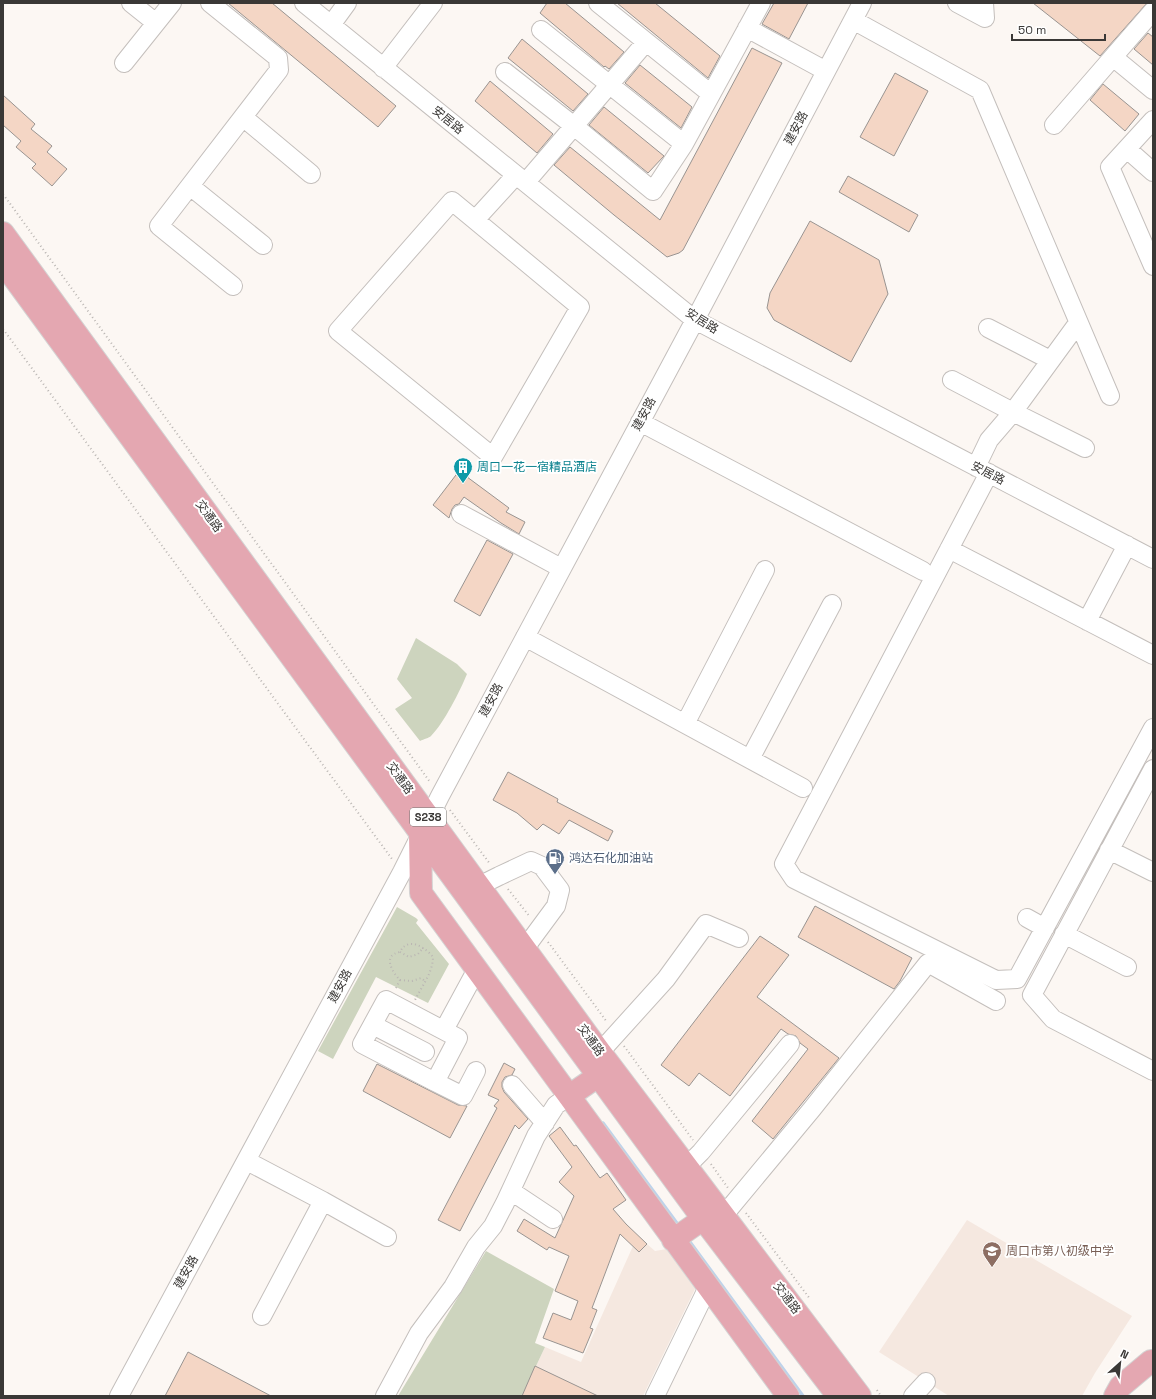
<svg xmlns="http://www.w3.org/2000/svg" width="1156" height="1399" viewBox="0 0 1156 1399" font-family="'Space Grotesk','Noto Sans SC',sans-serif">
<rect width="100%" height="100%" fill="#fcf7f3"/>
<path fill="#f5e8e0" d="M967 1220 1132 1316 1095 1373 1082 1396H949L879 1352Z
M647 1244 655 1251 667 1249 695 1289 643 1396H522L545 1347 581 1362 633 1246 639 1252Z"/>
<path fill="#cdd4be" d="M416 638 457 664 467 674C460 691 444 723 431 736 429 738 424 739 420 741L395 709 412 698 397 679Z
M397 907 416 918 418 920 416 923 449 964 428 1003 376 977 333 1059 318 1051Z
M486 1251 554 1289 535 1343 545 1347 522 1396H398Z"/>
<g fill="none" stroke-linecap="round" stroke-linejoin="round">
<path stroke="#bdd2eb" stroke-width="3.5" d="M603 1123 679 1226
M687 1238 803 1396"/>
</g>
<path fill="#f4d6c5" stroke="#999491" d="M228 3H272L396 106 378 127Z
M547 3H565L624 52 609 69 605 66 604 67 540 13Z
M617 3H655L720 56 708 78Z
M774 3H808L789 39 762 24Z
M1033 3H1147L1100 56Z
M1148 33 1153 37V65L1134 49Z
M522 39 588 94 573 111 508 58Z
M752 48 782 63 683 250 679 253 667 257 614 215 554 165 570 147 660 220Z
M640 65 692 107 681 128 625 83Z
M895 73 928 91 894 156 860 137Z
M490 81 553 134 537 153 475 101Z
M1103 84 1139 114 1125 131 1090 100Z
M3 95 35 124 31 129 52 146 47 152 67 169 52 186 32 168 36 164 16 147 21 141 3 125Z
M604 107 664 156 648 173 589 125Z
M848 176 918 215 909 232 839 192Z
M810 221 879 260 888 294 851 362 774 320 767 308 770 293Z
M459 471 509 508 506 512 525 522 519 534 501 523 464 497 459 504 455 505 452 509 449 518 433 505Z
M487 540 513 554 480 616 454 601Z
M508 772 558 799 557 802 613 831 608 841 569 820 559 834 543 824 537 830 517 813 493 800Z
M815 906 912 958 900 981 894 989 798 937Z
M760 936 789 955 757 997 839 1058 773 1139 752 1121 808 1049 800 1043 796 1036 788 1034 781 1029 730 1096 699 1073 689 1086 661 1065Z
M504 1063 515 1069 512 1075 505 1077 502 1082V1087L504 1092 528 1119 519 1129 515 1125 460 1231 438 1220 497 1108 494 1106 499 1100 488 1095Z
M377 1064 458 1105 467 1106 450 1138 363 1091Z
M560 1127 574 1146 576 1145 600 1178 607 1173 626 1200 613 1209 626 1224 647 1244 639 1252 620 1234 592 1308 597 1310 590 1328 593 1329 583 1353 543 1338 553 1313 571 1320 578 1301 555 1291 569 1256 549 1247 547 1250 517 1231 524 1219 555 1238 574 1196 559 1182 572 1167 549 1136Z
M188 1352 271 1396H165Z
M535 1366 598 1396H522Z"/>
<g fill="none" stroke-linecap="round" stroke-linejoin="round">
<g stroke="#c4bfbc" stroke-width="20">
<path id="minor" d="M131 3 156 23
M210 3 278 58 279 70 159 226 233 286
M304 3 695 320 1153 559
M598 3 711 94
M957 3 985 18 984 3
M853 20 980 90 1110 396
M331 25 347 3
M747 28 826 71
M541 30 684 144
M1113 57 1153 90
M124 63 172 3
M383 68 433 3
M505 72 574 126 646 42
M243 117 311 174
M1153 120 1110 167 1153 266
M1054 125 1153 11
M1127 149 1153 172
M526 182 574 126 653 191 684 144 761 3
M190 186 263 245
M475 220 580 307 493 457 338 331 452 201 475 220 516 175
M988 328 1050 360
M952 380 1013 412 1085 448
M640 422 923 571
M976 467 989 440 1013 412 1078 323
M989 473 784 864 794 879 996 980 1017 979 1153 728
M461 514 561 568
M949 549 1153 655
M1087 621 1127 545
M525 637 803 788
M685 724 765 570
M750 759 832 604
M1153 769 1032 995 1053 1019 1153 1071
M1109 850 1153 872
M479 886 499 876 531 861 542 866 560 890 556 906 525 948
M1027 918 1045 928
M1064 934 1127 967
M386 1000 458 1038 435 1082 362 1044Z
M373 1025 425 1052
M444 1030 477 969
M600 1052 666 979 706 924 739 938
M435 1082 463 1096 476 1071
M512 1085 545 1123
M247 1161 323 1201 262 1316
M687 1166 701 1152 790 1044
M511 1191 553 1219
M323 1201 387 1237
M724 1215 812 1109 928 963 996 1001
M119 1396 402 872 440 796 695 320 862 3
M385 1396 419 1333 453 1287 476 1247 493 1226 505 1203 536 1136 556 1105 569 1096
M655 1396 708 1287
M913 1396 926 1382"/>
</g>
<g stroke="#d4d3d3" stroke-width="24">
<path id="major" d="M3 233 600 1052 860 1396
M3 263 703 1219 838 1396
M420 834 421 893 788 1396
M569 1096 598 1076
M673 1240 703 1219
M1115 1396 1120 1387 1151 1361"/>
</g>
<path stroke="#bab6b3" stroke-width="2" stroke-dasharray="1 3" stroke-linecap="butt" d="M3 194 430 782
M3 329 392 859
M450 810 490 864
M508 889 530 917
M548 942 607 1022
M400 952 409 957 418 954 423 948V949
M400 980 412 981 421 978 425 981
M396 988 400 980C392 972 382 955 400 952 408 936 425 947 433 957 433 972 422 986 415 1000
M624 1046 693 1140
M711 1164 728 1188
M746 1213 810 1299
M877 1390 881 1396"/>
<use href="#minor" stroke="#fff" stroke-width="18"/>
<use href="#major" stroke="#e4a7b1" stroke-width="22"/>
</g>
<defs>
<g id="building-pin" transform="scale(1)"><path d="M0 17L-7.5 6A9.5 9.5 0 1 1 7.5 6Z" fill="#0f9aa8" stroke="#fff"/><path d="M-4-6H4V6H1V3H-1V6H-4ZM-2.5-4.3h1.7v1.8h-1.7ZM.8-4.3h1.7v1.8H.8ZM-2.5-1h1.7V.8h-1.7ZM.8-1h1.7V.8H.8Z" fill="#fff"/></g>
<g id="fuel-pin" transform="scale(1)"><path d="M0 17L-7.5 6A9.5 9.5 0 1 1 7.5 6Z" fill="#5c6f8a" stroke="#fff"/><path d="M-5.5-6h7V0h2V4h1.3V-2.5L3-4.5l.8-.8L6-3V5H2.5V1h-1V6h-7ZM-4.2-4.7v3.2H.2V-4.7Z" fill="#fff"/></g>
<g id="school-pin" transform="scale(1)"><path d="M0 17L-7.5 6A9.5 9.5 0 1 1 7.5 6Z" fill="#8d6e63" stroke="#fff"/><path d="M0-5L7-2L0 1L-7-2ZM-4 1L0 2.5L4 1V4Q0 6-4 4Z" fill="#fff"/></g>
</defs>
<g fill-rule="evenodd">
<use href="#building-pin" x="463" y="467"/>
<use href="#fuel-pin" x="555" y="858"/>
<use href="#school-pin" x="992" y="1251"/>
</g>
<g text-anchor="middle" stroke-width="4" stroke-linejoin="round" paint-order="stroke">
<rect fill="#fff" stroke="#757472" stroke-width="1" x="410" y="808" width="36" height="18" rx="3"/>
<g font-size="11" font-weight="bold" fill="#3a3836">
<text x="428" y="821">S238</text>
</g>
<g font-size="12" fill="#3a3836" stroke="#fff">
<text transform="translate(448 120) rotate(39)" y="4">安居路</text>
<text transform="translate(796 128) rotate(-62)" y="4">建安路</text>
<text transform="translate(702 321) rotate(32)" y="4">安居路</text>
<text transform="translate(644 414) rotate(-62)" y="4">建安路</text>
<text transform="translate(988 473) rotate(27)" y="4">安居路</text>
<text transform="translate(209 516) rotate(54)" y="4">交通路</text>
<text transform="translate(491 700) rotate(-62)" y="4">建安路</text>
<text transform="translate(400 778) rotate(54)" y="4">交通路</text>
<text transform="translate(340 986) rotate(-62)" y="4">建安路</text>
<text transform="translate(591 1040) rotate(54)" y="4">交通路</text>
<text transform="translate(186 1272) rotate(-61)" y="4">建安路</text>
<text transform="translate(787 1298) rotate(53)" y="4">交通路</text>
</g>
<g font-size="12" fill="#0d838f" stroke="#fff" text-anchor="start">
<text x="477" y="471">周口一花一宿精品酒店</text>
</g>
<g font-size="12" fill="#4e5e75" stroke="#fff" text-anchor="start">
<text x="569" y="862">鸿达石化加油站</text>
</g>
<g font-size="12" fill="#785e54" stroke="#fff" text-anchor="start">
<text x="1006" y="1255">周口市第八初级中学</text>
</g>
</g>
<rect width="1156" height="1399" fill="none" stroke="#3a3836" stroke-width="8"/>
<g transform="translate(1120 1363) rotate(27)" stroke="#ffffff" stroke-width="3" paint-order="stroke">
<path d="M0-3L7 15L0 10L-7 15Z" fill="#3a3836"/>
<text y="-6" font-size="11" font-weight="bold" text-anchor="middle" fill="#3a3836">N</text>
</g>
<path d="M1012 34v6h93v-6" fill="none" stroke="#3a3836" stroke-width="2"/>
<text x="1018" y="34" font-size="12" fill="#3a3836" stroke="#ffffff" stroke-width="3" paint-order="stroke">50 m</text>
</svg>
